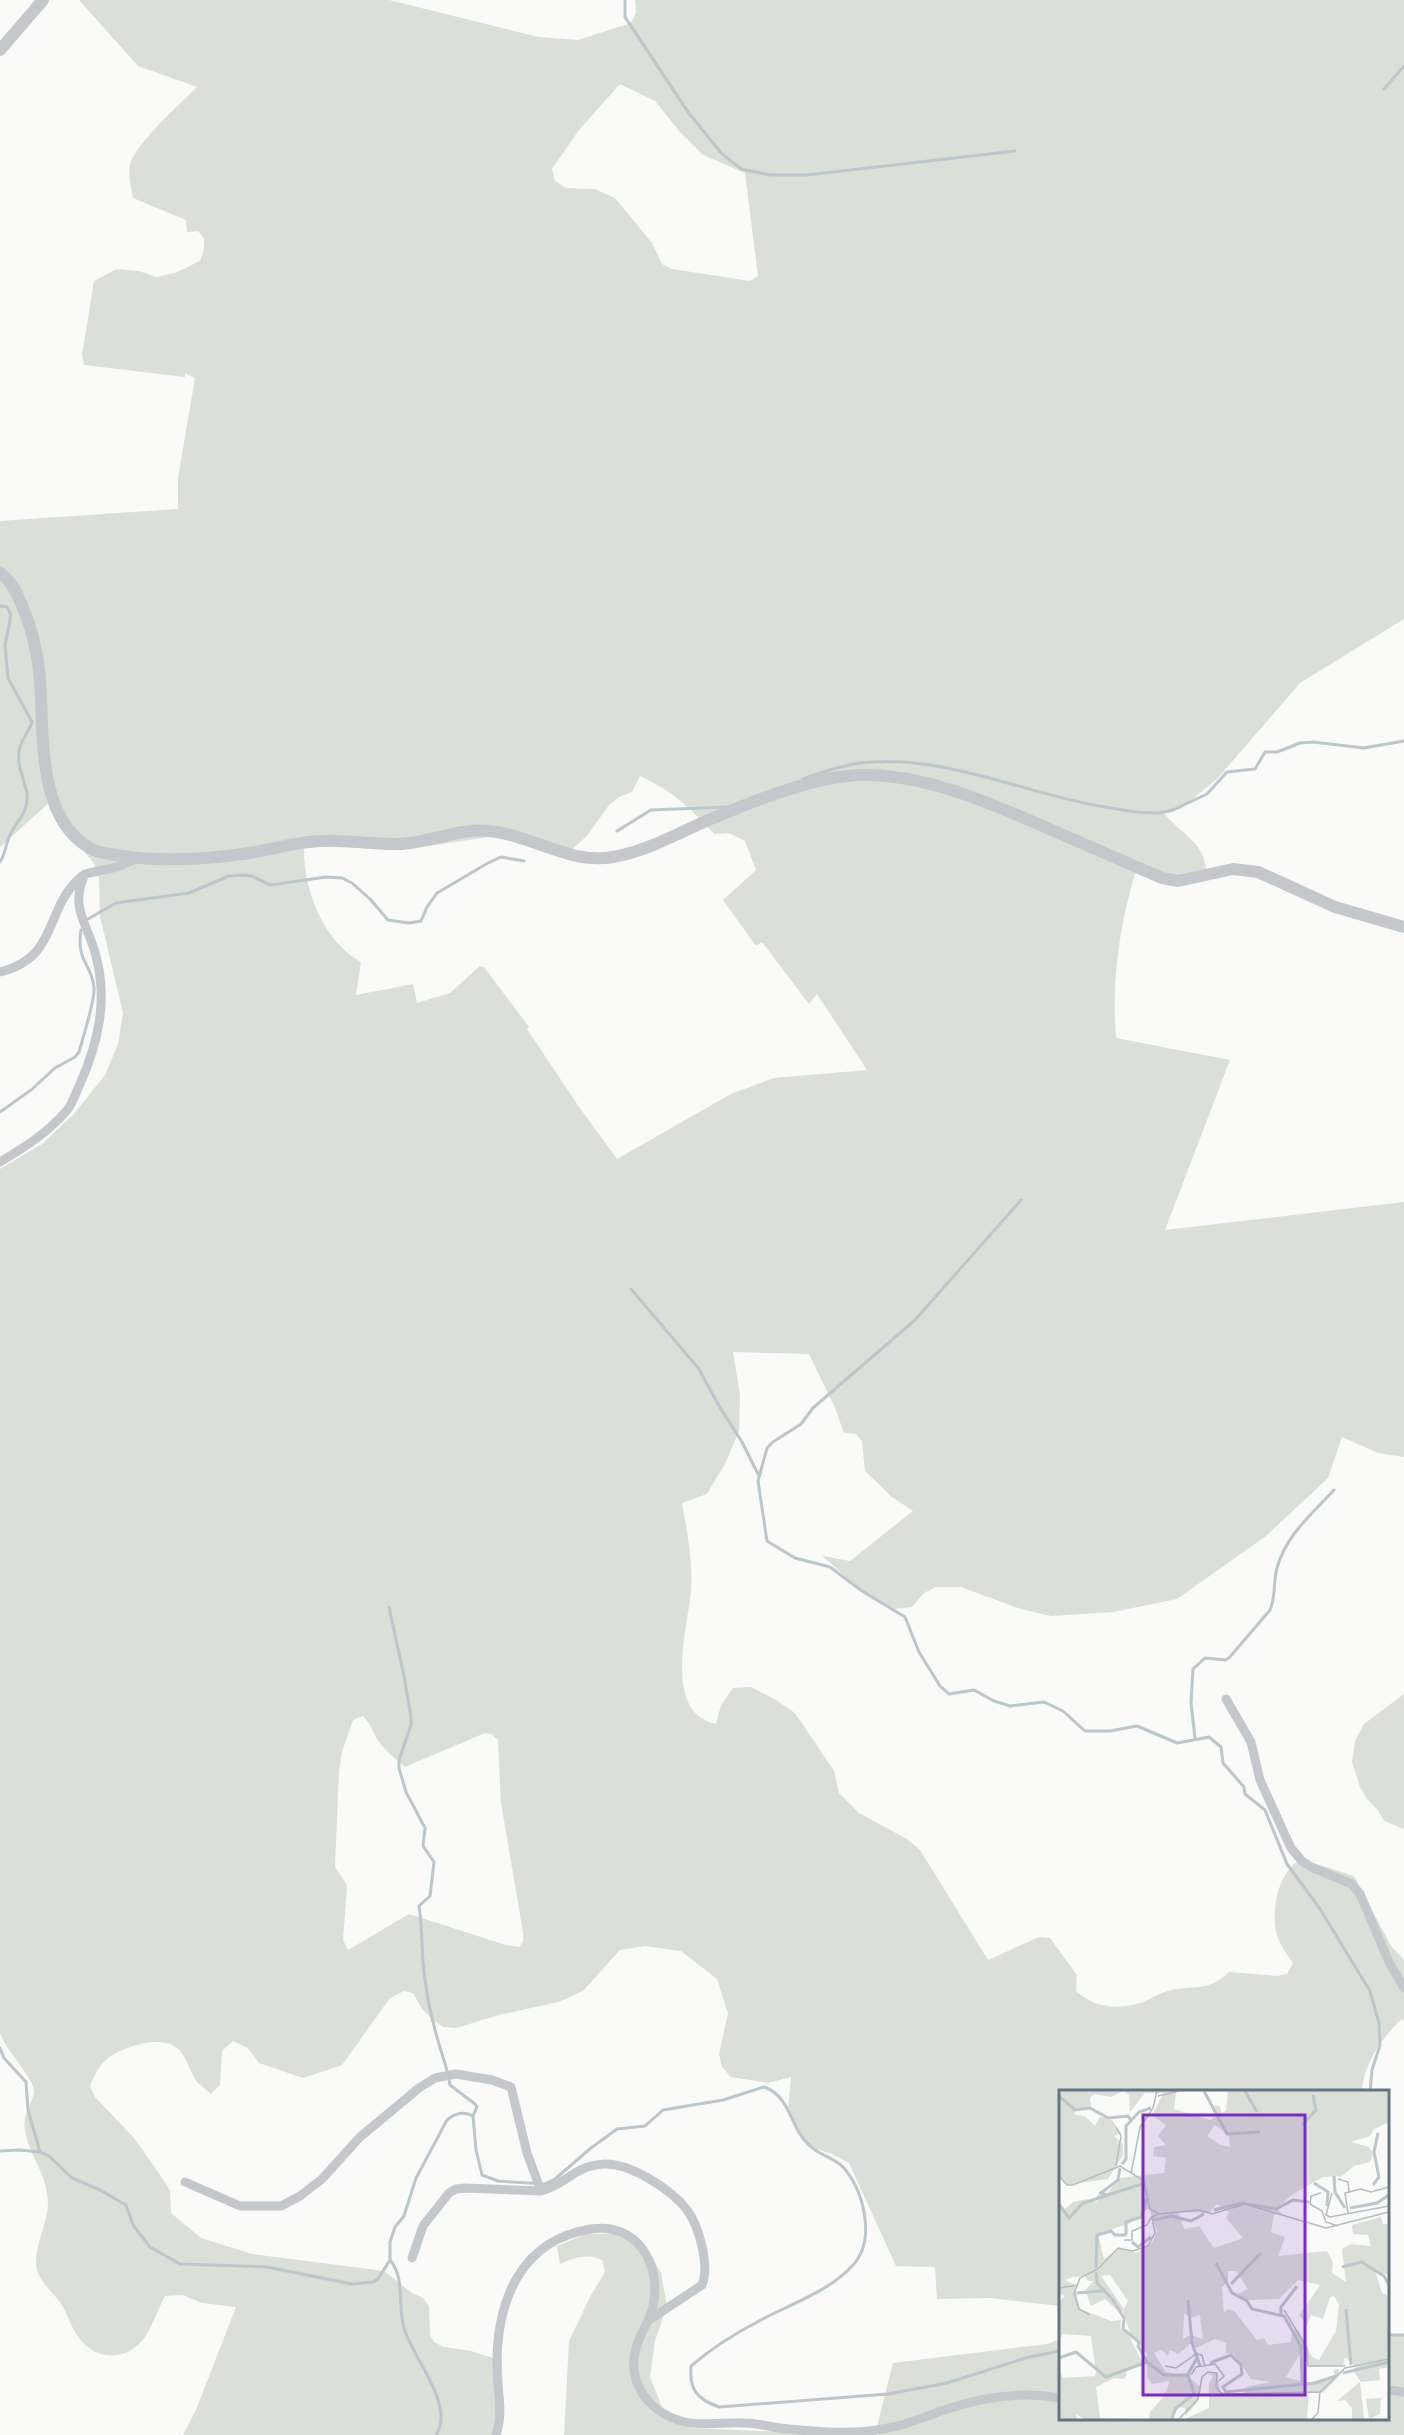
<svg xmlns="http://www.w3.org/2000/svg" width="1404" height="2435" viewBox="0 0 1404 2435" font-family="Rubik,sans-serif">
<rect width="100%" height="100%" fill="#fafaf8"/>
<path fill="#dadfd7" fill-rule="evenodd" d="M79 0H389L538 37 578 40 631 23 636 13 635 0H1404V619L1300 683 1217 779 1180 809 1163 812C1183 837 1205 840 1207 876L1190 880 1138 865C1120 918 1111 983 1116 1038L1230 1060 1165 1230 1404 1202V1457L1378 1453 1342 1437 1328 1478 1266 1536 1177 1599 1113 1612 1051 1616 1021 1609 961 1587H936L924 1593 912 1607 894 1609 866 1594 822 1556 850 1561 913 1511 892 1497 865 1471 862 1441 856 1434 844 1433 835 1408 809 1354 733 1352 740 1395 739 1431 726 1462 707 1494 682 1503C687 1531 693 1561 691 1590 688 1628 662 1713 716 1724L721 1705 733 1688 751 1687 776 1700 795 1713 834 1771 839 1793 859 1813 907 1839 920 1850 988 1960 1039 1937 1050 1938 1077 1975 1076 1991C1092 2006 1111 2009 1133 2005 1145 2003 1156 1994 1168 1991 1194 1984 1208 1993 1229 1972L1277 1976 1287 1974 1293 1963C1285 1952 1276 1939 1275 1925 1273 1902 1280 1871 1301 1859L1354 1876 1391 1946 1404 1960V2021L1402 2019C1383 2036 1363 2065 1362 2091L1060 2092V2306L990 2298 937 2299 935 2267 896 2266 849 2163 832 2154 807 2146 788 2110 791 2077 768 2083 731 2077 722 2067 719 2054 728 2013 717 1979 681 1951 645 1946 620 1950 583 1991 558 2002 499 2015 456 2028 443 2027 433 2020 422 2009 413 1993 404 1991 390 1998 342 2065 303 2078 259 2063 248 2048 233 2041 222 2051 220 2085 211 2094C207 2090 201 2086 197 2082 190 2072 187 2057 178 2049 162 2034 127 2046 111 2056 100 2063 95 2074 90 2086L95 2097 134 2138 167 2185 170 2191 171 2213 201 2238 252 2254 384 2271 412 2293 423 2298 429 2306 430 2335 434 2342 444 2347 471 2351 502 2361 503 2409 496 2435H183L196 2410 236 2307 202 2303 183 2295 165 2296C158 2309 153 2325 145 2337 128 2362 94 2362 77 2335 71 2326 68 2316 63 2307 56 2294 41 2285 37 2270 32 2247 48 2226 48 2203 48 2175 29 2156 25 2130 22 2112 34 2102 34 2091 34 2078 6 2051 0 2033V1169L42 1144 73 1115 105 1075 118 1044 123 1013 100 916 99 878 93 862 66 830 50 802 0 847V521L178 509V478L195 378 185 373V377L84 365 82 355 94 281 117 269 139 271 156 277 175 273 200 261 204 249V238L198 231 187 232 186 220 133 198C131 187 128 176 130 165 135 144 180 104 197 87L138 66ZM620 84 655 101 680 132 703 155 745 173 758 276 750 281 672 269 662 264 652 243 615 198 595 189 566 188 555 181 552 169 579 130ZM640 776C674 792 689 807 714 834L729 833 745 841 756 870 723 900 756 946 762 942 809 1004 817 994 867 1070 774 1078 731 1094 617 1159 579 1107 527 1029 529 1027 484 967 480 966 450 993 417 1003 413 984 356 995 361 962C330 945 312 908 306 874 304 863 304 852 304 841L316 839 423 847 501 835 571 850 587 836 609 805 619 797 632 792ZM363 1716C371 1724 373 1733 379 1742 387 1752 395 1759 405 1767L485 1733 491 1734 498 1740 501 1803 523 1932V1942L519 1947 506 1945 409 1914 348 1950 343 1940 347 1885 335 1867 339 1771 342 1752 353 1720Z
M1404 1694V1829L1384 1821 1378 1810 1367 1799 1360 1787 1352 1762 1355 1741 1364 1724Z
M586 2234H618L648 2250 661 2273 667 2306 655 2341 650 2377 664 2412 692 2428 849 2435H564L569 2341 590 2297 605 2272 602 2260C586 2253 575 2258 560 2264L557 2246Z
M1388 2328 1392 2334H1404V2435H879L878 2422 893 2363 1047 2344 1060 2339V2418H1388Z"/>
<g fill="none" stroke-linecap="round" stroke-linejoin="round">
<path stroke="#bbc7cb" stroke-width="3" d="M625 0V17L688 112 722 154 741 169 771 175H807L1015 151
M1384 89 1404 66
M0 606 7 607 11 615 5 645 8 678 32 722C29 732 20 740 19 752 17 766 24 779 27 793 30 814 13 823 8 840 5 848 5 855 0 862
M803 779C822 772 840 766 860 763 944 753 1024 794 1105 807 1123 810 1141 814 1160 813L1173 810 1207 794 1227 772 1255 769 1265 752H1277L1300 743 1313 742 1364 748 1404 741
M617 831 651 810 726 807
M88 919 116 903 189 893 229 876 244 875 252 876 270 885 326 877 342 878 352 883 370 899 388 920 409 923 421 921 427 907 437 893 488 863 501 857 524 861
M0 1112 31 1090 55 1068 75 1057 79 1052C83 1037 95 1001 94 988 92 963 76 963 81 930
M1021 1200 915 1320 813 1408 801 1424 773 1442 767 1448 758 1481 767 1541 795 1558 830 1567 862 1591 905 1617 919 1652 940 1686 949 1694 974 1690 994 1701 1010 1706 1044 1702 1063 1711 1085 1731H1110L1137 1726 1177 1743 1209 1737 1221 1747 1223 1763 1244 1787 1245 1794 1265 1810 1287 1864 1320 1909 1370 1991 1379 2023 1380 2045 1372 2070 1370 2092
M631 1289 699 1369 719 1406 742 1442 758 1474
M389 1607 404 1676 411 1717V1725L399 1760V1768L406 1792 425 1828 423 1846 434 1862 430 1896 419 1906C423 1931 421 1955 425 1980 428 2002 433 2024 439 2044 443 2058 448 2070 450 2085L475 2104 477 2107 473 2116
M1195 1739 1191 1702 1193 1669 1205 1658 1225 1660 1229 1658 1270 1610C1276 1596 1273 1582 1277 1568 1286 1535 1312 1514 1334 1490
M0 2048 4 2058 26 2082 28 2110 40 2152
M473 2116 476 2150 482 2175 498 2181 545 2184 555 2179 591 2148 617 2129 645 2126 663 2110 723 2100 764 2087C792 2097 789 2128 810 2146 819 2155 835 2158 844 2168 864 2192 876 2240 853 2265 829 2292 790 2304 759 2321 734 2334 712 2348 691 2366 689 2390 697 2399 719 2407L888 2394 947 2383 1029 2357 1060 2351
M0 2151 19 2150 40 2152 49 2156 72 2178 100 2190 126 2205 133 2225 150 2247 180 2264 267 2267 352 2284 373 2282 378 2279 390 2260V2242L395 2227 404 2216 416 2178 447 2120C455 2113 465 2111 473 2116
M390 2260C406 2279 397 2306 404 2328 412 2357 456 2406 436 2435
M1388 2335H1404"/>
<path stroke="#c3c8cc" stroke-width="9" d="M0 972C60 957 43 909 82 876
M0 1162C25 1147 49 1132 68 1109 73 1102 76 1092 80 1084 98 1043 108 1001 96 956 88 924 69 908 85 874L117 867 138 858
M1226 1699 1251 1742 1260 1780 1291 1848 1302 1861 1311 1867 1352 1884 1360 1894 1389 1962 1404 1988
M185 2182 240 2206H281L300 2196 322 2179 360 2137 419 2088 435 2078 456 2074 492 2080 511 2087 527 2153 541 2191
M412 2258 423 2226 449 2193 456 2189 465 2188 541 2191C568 2184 573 2166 604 2164 630 2163 671 2189 687 2210 699 2226 710 2266 702 2285L649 2320
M1388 2390 1404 2392
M496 2435C504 2412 497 2391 497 2368 496 2302 520 2240 591 2229 637 2222 662 2264 653 2306 650 2322 638 2335 635 2352 628 2387 652 2414 685 2422 703 2426 725 2422 744 2423 759 2423 773 2428 789 2429 820 2432 857 2435 888 2428 908 2425 926 2416 944 2410 982 2397 1021 2391 1060 2398"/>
<path stroke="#c3c8cc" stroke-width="12" d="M0 50 43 0
M0 573C12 581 18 595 23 608 32 628 36 648 39 669 45 725 34 814 88 847 98 854 111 854 123 856 164 862 209 859 250 853 274 849 296 842 320 841 346 839 372 845 398 844 429 843 458 828 489 831 532 835 570 865 613 857 652 850 683 830 718 816 759 799 817 776 861 775 922 774 983 800 1038 824 1079 842 1121 860 1162 878L1178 881 1233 869 1258 872 1335 907 1404 927"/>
</g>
<g transform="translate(1059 2090)">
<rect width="330" height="330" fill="#fafaf8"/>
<path d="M0 1H64L52 7 35 4 31 8 32 17 17 20 15 24 27 27 36 36 41 27 53 30 62 43 55 46 64 54V65L49 89 7 95 0 83ZM65 1H122L117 2 115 19 151 30 157 26 156 15 161 16 162 23 167 21 169 1H330V32L315 39 311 46 292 52 310 57 314 64 311 72 295 76 283 86 264 87 234 104 218 118 223 124 215 125 212 142 226 147 219 166 268 161 274 172 273 183 287 192 283 159 292 154 312 156 309 145 294 144 293 135 322 127 324 134H330V184L317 183 323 203 330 206V277L320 279 321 290 302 292 295 282 297 277 286 267 284 275 252 277 246 270 245 257 227 287 248 293 276 286 274 280 279 279 281 285 264 303 250 302 248 329H126L150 318V294L154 286 148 283 159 284 161 302 185 305 187 297 211 292 192 289 175 264 167 263V253L156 249 137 258 131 254 119 264 111 260 109 266 103 260 95 263 107 282 128 286 142 297 140 310 127 326 126 318 120 317 113 329H90L91 322 105 306 111 291 93 294 88 286V264L71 243 64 221 61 223 46 209 32 216 26 200 35 191H29L26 186 14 187 6 190 16 195 21 219 52 231 62 230 61 239 70 246 83 272 68 281 66 289 55 288 37 297 41 328 69 329H25L17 324 18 329H0V279L4 288 36 286 37 281 32 246 4 244 0 250V212L6 206 0 203V111L6 119 14 112 29 109 38 112V105L50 102 59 88 105 83 107 68 94 66 95 57 107 55 99 46 107 35 93 25 105 3H86L71 22 70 5ZM156 35 170 45 171 57 161 55 148 46ZM158 114 170 122 167 128 184 148 155 158 140 136 125 139 119 122 150 123ZM90 118 98 141 93 153 77 163 60 158 45 169 39 144 71 133ZM169 181H177L189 199 179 204 187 210 220 209 239 190 261 195 240 225 248 236 252 225 264 229 271 207 275 206 280 215 277 241 260 270 253 267 240 241 233 239 232 252 209 255 205 248 198 250 176 222 169 219 165 223 163 198 169 190ZM51 185 69 211 65 219 42 186ZM125 223 131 228 141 225 144 249 131 245 124 249ZM301 292 305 329H293V318L286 310 278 311ZM322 308 321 324 310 329 307 309Z" fill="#dadfd7" fill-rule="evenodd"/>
<path fill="none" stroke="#bbc7cb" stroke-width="3" d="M145 1 168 44 201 42M186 1 198 22M0 6 16 20 31 18 49 28 69 26 72 30M243 35 257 20 254 5M63 74 67 69V36L80 22 92 18M275 86 276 102 286 118M255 93 269 102 268 116M314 95 320 87 315 62 319 43M49 106 42 103 59 90 61 78M0 115 10 128 24 113 83 94M291 118 318 113 330 105M155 120 183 113 217 119 234 110 250 112M95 130 112 126 132 131 145 124M67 145V132L82 127 88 109M73 152 79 157 92 147M157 173 173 203 188 211 193 219 225 226 242 256 243 293M283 177 303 172 325 186 330 195M37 178 38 145 52 141 56 145H67M37 182 38 193 54 210 65 228 64 239 80 252 79 256 89 273 105 285H129M172 194 202 163M18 203 43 201M129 210 133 253 141 276M287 219 292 275M222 224V217L238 196M0 268 17 262 47 287 88 272M151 273 172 265 182 275 183 284 164 297 167 302 256 293 277 286M284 283 330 272M129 284 138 268M113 329 116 319 135 304 129 285"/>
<path fill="none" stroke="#b5bdc2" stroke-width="1.5" d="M99 6 120 1M57 37 62 46 57 76M72 84 81 37 94 18 98 1M0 86 8 95H14L61 76 85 91 91 119 100 124 140 120 153 124 186 114 267 138 330 122M279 89 289 92 290 102M262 103 252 106 251 114 263 121 267 132 279 136M273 103 267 125 271 127 330 116M289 123 286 103 302 99 312 102 330 97M65 150H73V141L88 135 93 126M0 198 19 195M225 220 248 258 249 276H286M31 225 20 219 15 204 21 188 39 179 59 158 74 161 89 156 96 143 93 127 99 124M106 276 117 278 137 264 143 265 146 277M132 285 137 277 156 274 165 286 160 291M120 329 139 309 143 287 149 282 158 283 157 297 163 304 261 302 286 278 330 269M253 329 259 323 261 302"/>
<path fill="#7b2cbf" fill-opacity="0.15" stroke="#7b2cbf" stroke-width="3" d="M84 25H246V305H84Z"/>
<rect width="330" height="330" fill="none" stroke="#657683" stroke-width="3"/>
</g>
</svg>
